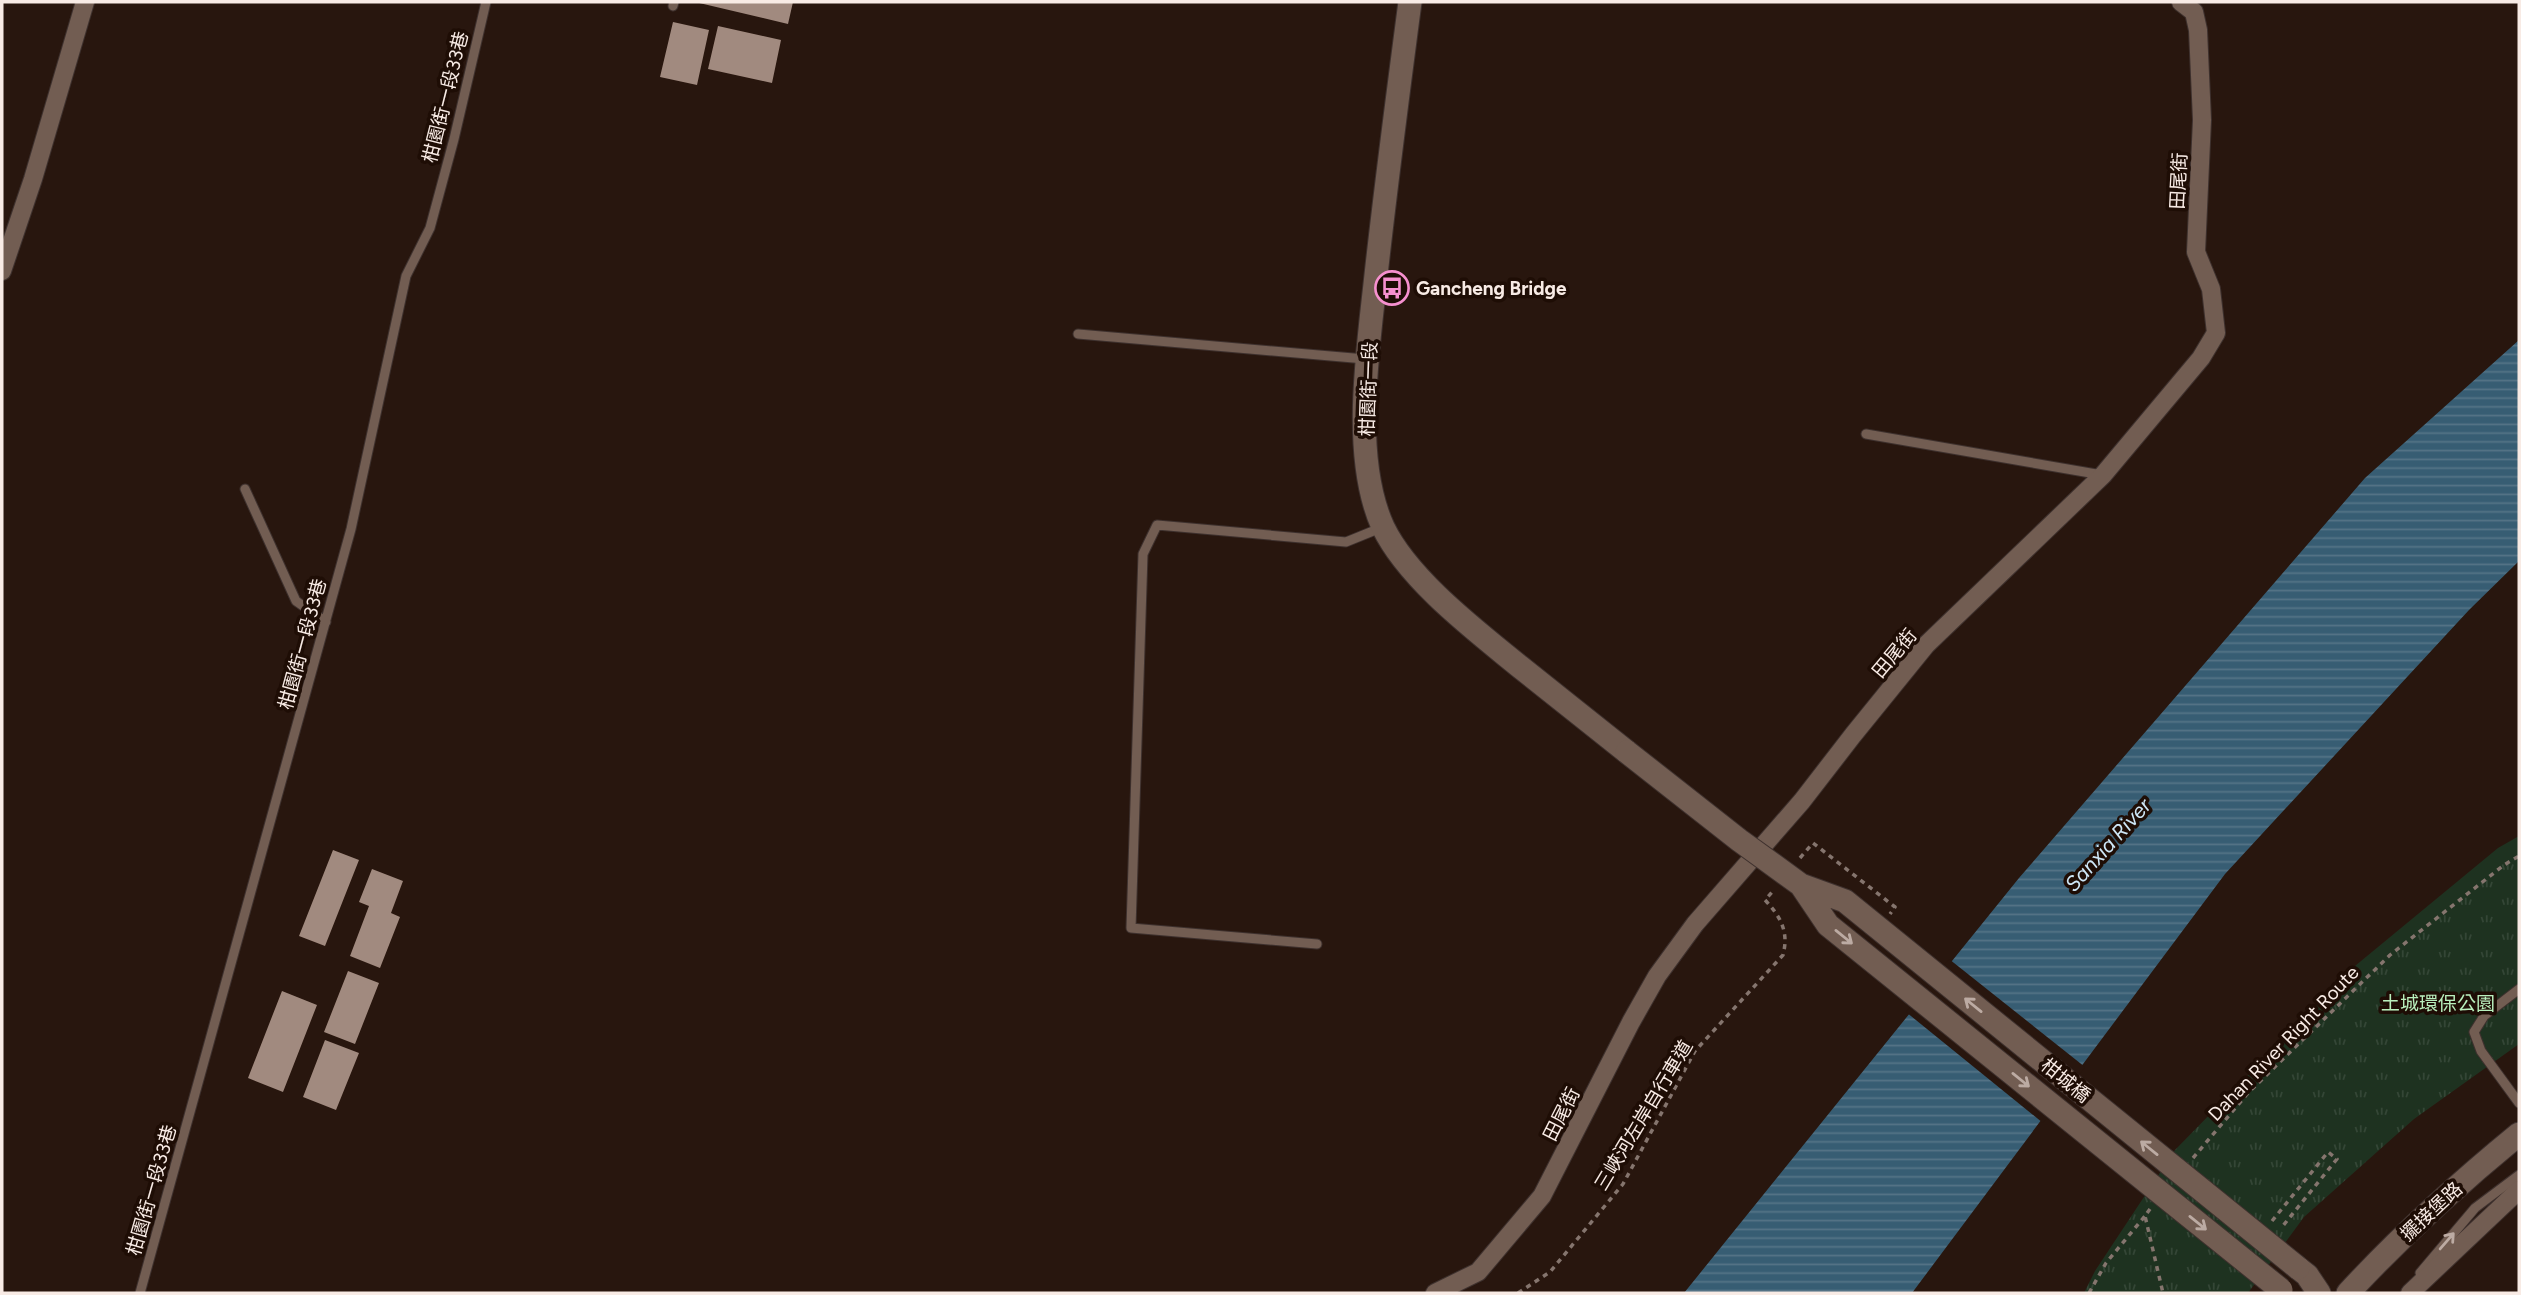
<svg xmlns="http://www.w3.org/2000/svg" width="2521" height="1295" viewBox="0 0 2521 1295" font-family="Figtree,'Noto Sans TC',sans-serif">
<defs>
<pattern id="park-tufts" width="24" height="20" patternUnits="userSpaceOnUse" patternTransform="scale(1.75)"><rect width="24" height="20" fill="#1e3220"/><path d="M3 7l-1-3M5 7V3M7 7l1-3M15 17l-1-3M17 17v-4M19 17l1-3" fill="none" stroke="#344636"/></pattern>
<pattern id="water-rules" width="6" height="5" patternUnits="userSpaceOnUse" patternTransform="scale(1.75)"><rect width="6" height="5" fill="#375d73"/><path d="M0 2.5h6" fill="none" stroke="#557487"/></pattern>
</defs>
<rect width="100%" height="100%" fill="#28160e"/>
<path fill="url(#park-tufts)" d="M2519 836V1044L2414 1119 2304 1217 2248 1293H2084L2095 1271 2175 1150 2355 966 2498 848Z"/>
<path fill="url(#water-rules)" d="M2519 340V561L2469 610 2225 874 1912 1293H1684L2019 878 2365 478Z"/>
<path fill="#28160e" d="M1949 959 2085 1067 2043 1123 1906 1012Z"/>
<path fill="#a18a7f" d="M695 2H793L788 24Z
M673 22 709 30 697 85 660 77Z
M718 26 781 40 772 83 708 69Z
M333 850 359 860 325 946 299 936Z
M372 869 403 881 391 913 400 917 380 968 350 956 369 906 359 902Z
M348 971 379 983 355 1044 324 1032Z
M282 991 317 1005 283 1092 248 1078Z
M325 1040 359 1053 336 1110 303 1097Z"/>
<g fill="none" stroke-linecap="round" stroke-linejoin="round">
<g stroke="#3e312e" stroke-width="11">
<path id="service" d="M673 6 674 2
M1078 334 1365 359
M1866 434 2102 475
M245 489 296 601 326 622
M1317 944 1131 928 1143 554 1157 525 1346 542 1383 527
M2519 989 2484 1016 2474 1032 2481 1051 2519 1103
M2420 1273 2475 1208 2519 1175
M140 1293 351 529 406 276 430 228 454 139 486 2"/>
</g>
<g stroke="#3e312e" stroke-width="20">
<path id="minor" d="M2 271 33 179 85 2
M1435 1293 1478 1272 1542 1196 1631 1022 1657 976 1695 924 1802 801 1853 735 1926 645 2103 475 2201 358 2216 333 2211 289 2196 252 2202 120 2198 30 2194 12 2181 2
M2410 1293 2519 1190"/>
</g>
<g stroke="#3e312e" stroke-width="25">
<path id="tertiary" d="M1410 2C1398 93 1386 184 1376 275 1368 350 1351 457 1383 527 1408 579 1475 630 1519 666 1555 695 1591 723 1627 752
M2298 1268 2307 1275 2319 1293
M2348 1293C2401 1236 2459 1183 2519 1134"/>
</g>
<path stroke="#85756e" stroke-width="3.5" stroke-dasharray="5 5" stroke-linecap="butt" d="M1800 858 1813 843 1895 907 1890 914
M2193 1158 2248 1093 2390 955 2504 865 2519 856
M2150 1209 2145 1216 2163 1293
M2272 1221 2328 1152 2337 1159 2282 1227
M1518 1293 1550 1272 1623 1184 1695 1051 1783 955C1789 932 1781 917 1765 900L1773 891
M2089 1293 2106 1263 2145 1216"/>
<use href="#service" stroke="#725d52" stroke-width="9"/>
<use href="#minor" stroke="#725d52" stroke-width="18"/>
<use href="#tertiary" stroke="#725d52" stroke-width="23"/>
<g stroke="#3e312e" stroke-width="25" stroke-linecap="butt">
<path id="tertiary-bridge" d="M1627 752 1739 840 1801 885 1845 901 2298 1268
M1801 885 1828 925 2281 1290"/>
</g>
<use href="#tertiary-bridge" stroke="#725d52" stroke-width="23"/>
</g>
<defs><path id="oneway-shaft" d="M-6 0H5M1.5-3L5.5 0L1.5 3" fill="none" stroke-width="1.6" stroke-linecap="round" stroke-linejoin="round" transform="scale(1.75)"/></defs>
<g stroke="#bcaba3">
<use href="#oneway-shaft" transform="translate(1844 937) rotate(39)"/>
<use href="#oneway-shaft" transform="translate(1973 1005) rotate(-141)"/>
<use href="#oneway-shaft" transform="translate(2021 1080) rotate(39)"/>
<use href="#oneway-shaft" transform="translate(2149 1148) rotate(-141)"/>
<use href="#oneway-shaft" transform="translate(2198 1223) rotate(39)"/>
<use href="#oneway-shaft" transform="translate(2447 1241) rotate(-49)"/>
</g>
<defs>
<g id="bus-ring" transform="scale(1.75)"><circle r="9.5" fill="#1e0d05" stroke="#f690cf" stroke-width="1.5"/><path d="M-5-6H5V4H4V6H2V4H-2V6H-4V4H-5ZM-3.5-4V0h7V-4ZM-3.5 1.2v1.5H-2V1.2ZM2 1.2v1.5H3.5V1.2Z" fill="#f690cf"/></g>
</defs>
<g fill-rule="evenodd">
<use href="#bus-ring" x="1392" y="288"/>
</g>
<g text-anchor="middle" stroke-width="7" stroke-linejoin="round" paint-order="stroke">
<g font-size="19" fill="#f8ebe5" stroke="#1e0d05">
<text transform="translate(445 97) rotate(-76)" y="7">柑園街一段33巷</text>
<text transform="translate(2178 181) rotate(-87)" y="7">田尾街</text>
<text transform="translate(1368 389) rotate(-88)" y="7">柑園街一段</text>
<text transform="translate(302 644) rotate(-75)" y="7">柑園街一段33巷</text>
<text transform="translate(1894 653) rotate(-50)" y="7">田尾街</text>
<text transform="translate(2283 1043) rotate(-46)" y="7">Dahan River Right Route</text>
<text transform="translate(2066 1080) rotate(39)" y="7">柑城橋</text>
<text transform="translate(1561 1114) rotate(-63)" y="7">田尾街</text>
<text transform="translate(1643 1115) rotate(-59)" y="7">三峽河左岸自行車道</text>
<text transform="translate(151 1190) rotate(-74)" y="7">柑園街一段33巷</text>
<text transform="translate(2431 1211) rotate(-43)" y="7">擺接堡路</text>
</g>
<g font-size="19" font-weight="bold" fill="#f8ebe5" stroke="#1e0d05" text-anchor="start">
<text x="1416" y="295">Gancheng Bridge</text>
</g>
<g font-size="19" fill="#b9efbd" stroke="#1e0d05">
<text x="2438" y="1010">土城環保公園</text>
</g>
<g font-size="21" font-style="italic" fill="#cee7f7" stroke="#1e0d05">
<text transform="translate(2108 845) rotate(-48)" y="7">Sanxia River</text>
</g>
</g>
<rect width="2521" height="1295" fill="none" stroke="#f8ebe5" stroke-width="7"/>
</svg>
